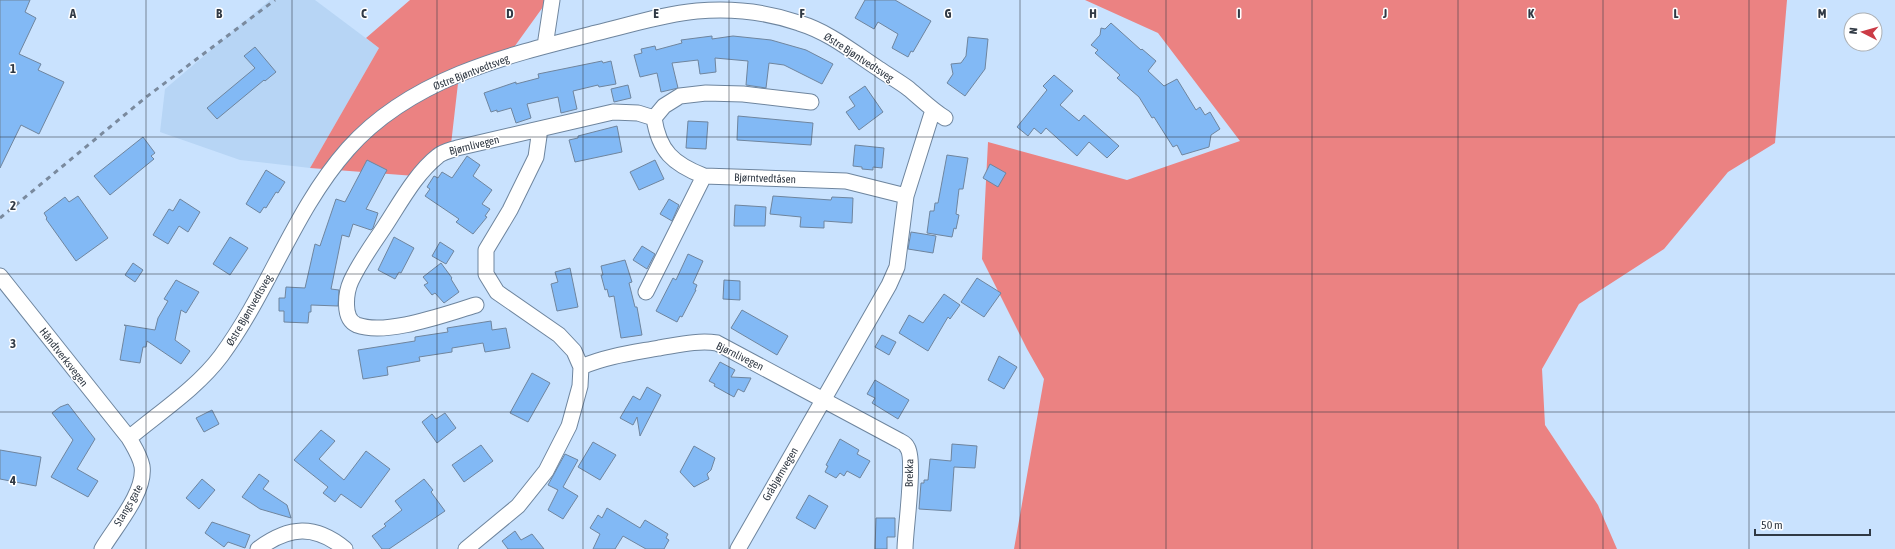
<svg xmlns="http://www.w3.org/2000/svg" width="1895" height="549" viewBox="0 0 1895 549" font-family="'Asap Condensed',sans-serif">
<rect width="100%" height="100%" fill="#c9e2fe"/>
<path fill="#b7d5f5" d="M270 0H315L379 48 310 168 240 160 160 132 165 89Z"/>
<path fill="#eb8282" d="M410 0H548L512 50 460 66 450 153 415 176 310 168 379 48 366 38Z
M1085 0H1787L1775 143 1728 172 1664 249 1579 304 1542 369 1545 425 1598 505 1617 549H1014L1044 379 1027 349 982 259 988 142 1127 180 1240 141 1158 33Z"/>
<path fill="#82b9f5" stroke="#6f859e" d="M0 0H30L25 12 36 18 19 54 41 64 38 70 64 82 39 134 21 125 0 168Z
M865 0H895L931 21 913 52 911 51 908 57 892 48 898 34 878 22 874 29 855 18Z
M1111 23 1141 50 1142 49 1156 61 1148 71 1164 86 1177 79 1196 110 1200 107 1205 115 1210 112 1220 129 1211 135 1209 147 1182 155 1177 145 1173 147 1154 117 1152 118 1139 97 1117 78 1120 75 1095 53 1098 50 1091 45 1100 35 1101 28 1105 29Z
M712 36V39L733 36 771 40 806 50 833 64 822 84 784 65 769 63 766 88 746 85 748 61 715 58 716 72 700 74 698 60 672 63 678 88 674 89 661 92 657 73 640 77 634 55 642 53 641 49 655 46 656 50 682 43 681 40Z
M968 37 988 39 985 69 965 96 947 83 953 74 951 64 961 63 966 56Z
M255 47 276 72 265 81 264 80 217 119 207 108 255 68 244 56Z
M602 61 603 63 611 61 616 84 599 87 598 85 573 91 577 109 561 113 558 97 527 104 531 118 516 123 511 108 497 112V110L491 112 484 93 516 82V84L539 78 538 74Z
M1054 75 1073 91 1060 105 1079 121 1084 115 1119 146 1107 158 1089 142 1077 156 1046 128 1041 134 1034 128 1028 136 1017 127 1047 90 1043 86Z
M628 85 631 98 614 102 611 89Z
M865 86 883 112 859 130 846 112 855 106 849 97Z
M738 116 813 123 811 145 737 140Z
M688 121 708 122 706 149 686 148Z
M617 126 622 152 575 162 569 140 578 138V136Z
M143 137 155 153 151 156 154 159 110 195 94 176Z
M855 145 884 148 882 168 873 167V170L862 169V167L853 166Z
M947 155 968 158 963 189H959L956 214 959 215 956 229 954 228 952 237 927 233 930 211H934L935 203H938Z
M467 156 480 165 473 176 492 190 482 204 490 209 485 216 487 217 473 234 456 222 459 219 425 196 430 189 427 187 434 176 438 178 442 172 452 178Z
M367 160 387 170 366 209 378 213 373 228 371 230 353 224 349 237 342 235 331 289 339 290 338 306 311 305V312H309L308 323 284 322V311H279V298H285L286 287 305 288 315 244 320 246 336 199 345 202Z
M655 160 664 179 639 190 630 172Z
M990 164 1006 173 998 187 983 178Z
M266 170 285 182 278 193 276 192 266 208 264 207 260 213 246 204Z
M78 196 108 238 76 261 46 219 47 218 44 213 65 197 69 202Z
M773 196 831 200 832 197 853 198 852 223 824 221V228L800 227 801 217 770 214Z
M180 199 200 212 188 232 179 226 168 244 153 235 169 209 173 211Z
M669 199 679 205 672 221 660 214Z
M735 205 766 207 765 226H734Z
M911 232 936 236 933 253 908 249Z
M230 237 248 248 230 275 213 264Z
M394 237 414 248 401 273 399 272 395 279 378 270Z
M440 242 454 251 446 264 432 256Z
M642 246 655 254 647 269 633 260Z
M688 254 703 261 693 283 697 285 695 290H696L682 317 680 316 677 322 656 311 673 278 676 280Z
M625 260 632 282 629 283 635 307H637L642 335 621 338 614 296 609 297 607 289 605 290 601 275H603L601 266Z
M133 263 143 270 135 282 125 275Z
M441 263 452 278 451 279 459 292 444 303 435 293 432 295 424 285 428 283 423 277Z
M570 268 578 307 557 311 551 284 558 282 555 272Z
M977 278 1001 293 984 317 961 302Z
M176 280 199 292 186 313 181 310 175 340 190 351 181 364 147 341 146 347H143L140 363 120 360 126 326 124 325 155 330 158 318 168 301 164 299Z
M724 280 740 281V300L723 299Z
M944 294 960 305 950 319 948 317 928 351 899 333 909 315 923 323Z
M742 310 788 336 777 355 731 328Z
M491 321 492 330 506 328 510 348 485 352 483 343 452 348V352L419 357 420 361 387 367 388 375 363 379 358 350 415 341V337L448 332 447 328Z
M882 335 896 342 889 355 875 347Z
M999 356 1017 367 1004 389 988 380Z
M720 362 735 370 731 377 751 378 744 392 738 389 734 397 714 386 715 384 709 381Z
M532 373 550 383 528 422 510 413Z
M875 380 909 400 898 419 872 403 875 398 867 394Z
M647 387 661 395 640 436 637 417 633 425 620 418 633 396 640 400Z
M68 404 95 439 77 469 98 481 88 497 51 477 73 440 52 413 60 407Z
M212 410 219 424 204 432 196 418Z
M445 413 456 428 437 443 422 422 432 414 436 419Z
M321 430 335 441 319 459 344 480 366 451 390 469 361 508 341 494 335 502 323 493 328 487 294 460Z
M840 439 859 450 857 454 870 461 860 478 847 471 844 476 840 473 836 478 825 472 828 466 826 465Z
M593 442 616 455 600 480 578 467Z
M952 444 977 446 975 468 954 467 951 511 919 509 921 483H924V480H928L930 459 951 461Z
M481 445 493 461 464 482 452 465Z
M694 446 715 458 711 470 707 474 709 479 694 487 680 472Z
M0 450 41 457 36 486 0 479Z
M565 454 578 460 563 487 578 496 563 519 548 510 558 490 548 485Z
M259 474 269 481 263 489 287 505 291 518 260 509 242 497Z
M202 479 215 490 199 509 186 498Z
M424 479 433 490 431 492 445 511 389 549H382L372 536 386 526 384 524 402 510 395 501Z
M809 495 828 506 815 529 796 518Z
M607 508 640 528 645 520 668 534 666 538 669 540 664 549H646L623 536 615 549H593L600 534 590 528 598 515 602 518Z
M876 518H895V537H887V549H875Z
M212 522 250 535 245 548 228 542 224 547 205 533Z
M515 531 521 540 532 534 544 549H508L502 541Z"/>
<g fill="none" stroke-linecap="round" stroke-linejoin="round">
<g stroke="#6e859e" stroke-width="17">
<path id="minor" d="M545 46 552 0
M811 102 743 94 706 93 680 96 664 106 654 118C659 151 673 164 704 176L846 181 906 196
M0 276 129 438C134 447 140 456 142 466 146 492 115 527 102 549
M646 292 704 176
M476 305C445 314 387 336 357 325 342 319 346 292 351 281 360 262 372 245 383 229 399 205 415 174 438 156 442 152 451 150 457 148L613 112 638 113 654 118
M581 367C607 356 632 353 659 348 678 345 698 340 717 343L900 441C902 442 906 444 907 447 916 458 905 531 905 549
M129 438C160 412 197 388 221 356 269 291 294 210 348 149 411 78 508 55 596 33 630 25 663 14 697 11 731 8 767 12 799 23 829 32 853 52 879 69 889 76 900 82 909 89 921 99 932 110 945 118
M258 549C289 526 315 524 345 549
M466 549 518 506 546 471 569 426 580 386 581 367 574 351 559 335 497 292 486 274V250L510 210 536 157 540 129
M738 549 889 285 897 267 906 196 933 110"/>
</g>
<use href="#minor" stroke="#fff" stroke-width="15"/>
<path stroke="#7a8a9e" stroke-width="3" stroke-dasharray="5 5" stroke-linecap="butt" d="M0 218 145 98 275 0"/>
</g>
<path fill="none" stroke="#303944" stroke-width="1" stroke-opacity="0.55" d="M146 0V549M292 0V549M437 0V549M583 0V549M729 0V549M875 0V549M1020 0V549M1166 0V549M1312 0V549M1458 0V549M1603 0V549M1749 0V549M0 137H1895M0 274H1895M0 412H1895"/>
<g text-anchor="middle" stroke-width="3" stroke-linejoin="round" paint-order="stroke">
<g font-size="11" fill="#303944" stroke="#fff">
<text transform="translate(859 57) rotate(33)" y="4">Østre Bjøntvedtsveg</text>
<text transform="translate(471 72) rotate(-21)" y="4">Østre Bjøntvedtsveg</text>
<text transform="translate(474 145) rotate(-14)" y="4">Bjørnlivegen</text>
<text transform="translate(765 178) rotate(2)" y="4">Bjørntvedtåsen</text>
<text transform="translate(249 310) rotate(-60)" y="4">Østre Bjøntvedtsveg</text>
<text transform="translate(740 356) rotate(26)" y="4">Bjørnlivegen</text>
<text transform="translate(64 357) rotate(52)" y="4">Håndtverksvegen</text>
<text transform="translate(909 473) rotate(-89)" y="4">Brekka</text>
<text transform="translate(780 474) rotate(-60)" y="4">Gråbjørnvegen</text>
<text transform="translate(128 505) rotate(-60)" y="4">Stangs gate</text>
</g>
</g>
<g font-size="13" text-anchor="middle" font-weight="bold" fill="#303944" stroke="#fff" stroke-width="3" stroke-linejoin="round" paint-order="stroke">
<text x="73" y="18">A</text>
<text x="219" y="18">B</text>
<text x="364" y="18">C</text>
<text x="510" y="18">D</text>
<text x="656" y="18">E</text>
<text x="802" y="18">F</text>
<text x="948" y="18">G</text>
<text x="1093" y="18">H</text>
<text x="1239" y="18">I</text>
<text x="1385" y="18">J</text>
<text x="1531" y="18">K</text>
<text x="1676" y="18">L</text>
<text x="1822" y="18">M</text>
<text x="13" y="73">1</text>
<text x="13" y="210">2</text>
<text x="13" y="348">3</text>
<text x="13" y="485">4</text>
</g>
<g transform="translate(1863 32) rotate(276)"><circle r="19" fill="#ffffff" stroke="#acb0b4"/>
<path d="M0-3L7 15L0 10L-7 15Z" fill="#cb3b46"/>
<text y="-6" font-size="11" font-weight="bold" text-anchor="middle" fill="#303944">N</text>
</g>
<path d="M1755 529v6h115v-6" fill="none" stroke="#303944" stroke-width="2"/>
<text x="1761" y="529" font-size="12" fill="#303944" stroke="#ffffff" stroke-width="3" paint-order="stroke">50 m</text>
</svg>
